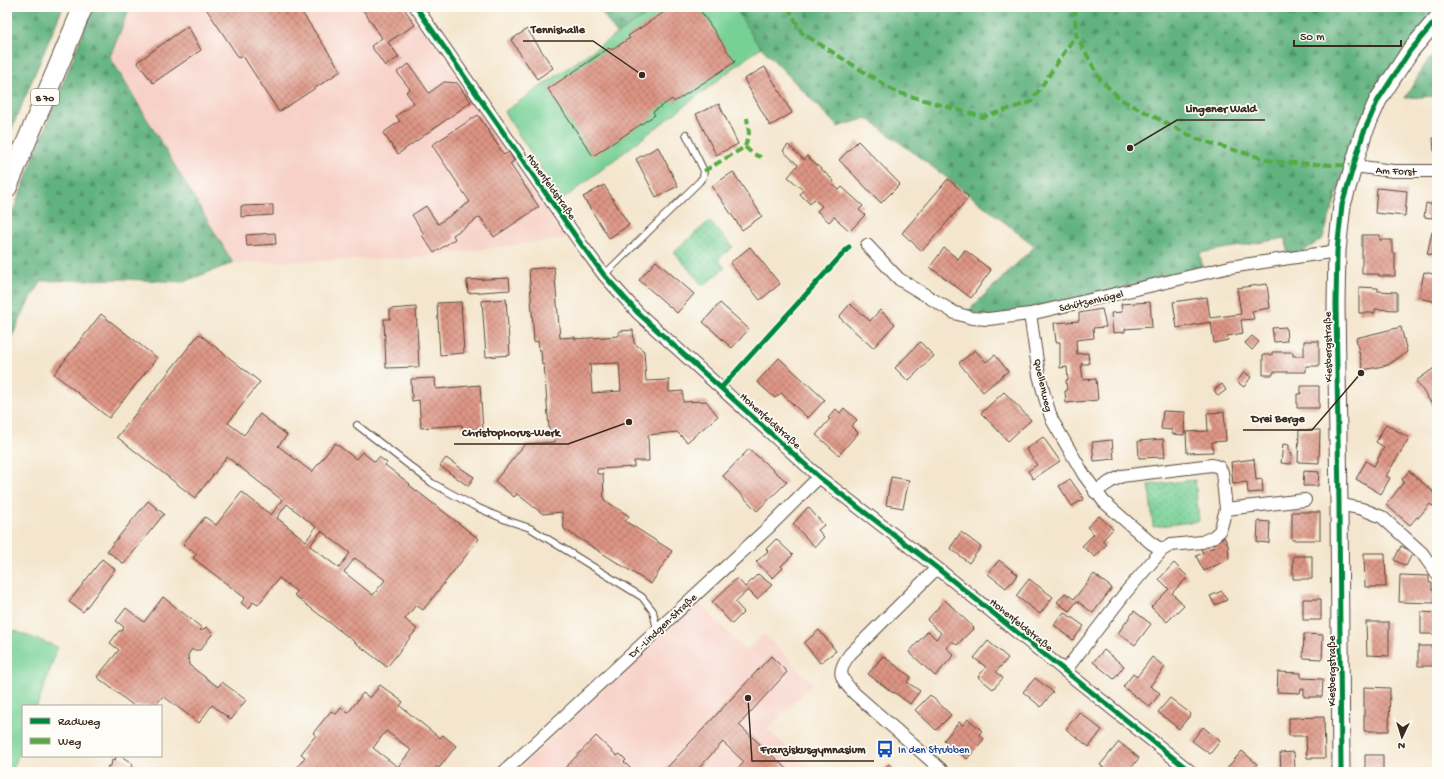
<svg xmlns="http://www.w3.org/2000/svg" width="1444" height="779" viewBox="0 0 1444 779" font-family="'Gochi Hand',sans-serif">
<defs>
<pattern id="forest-firs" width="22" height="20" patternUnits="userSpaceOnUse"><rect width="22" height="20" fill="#61b27f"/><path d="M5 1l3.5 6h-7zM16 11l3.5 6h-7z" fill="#519167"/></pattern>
<pattern id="park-dots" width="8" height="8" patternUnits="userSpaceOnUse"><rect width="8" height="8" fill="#77d096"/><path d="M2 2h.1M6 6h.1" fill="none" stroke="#63a97a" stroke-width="1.8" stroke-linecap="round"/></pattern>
<pattern id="building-cross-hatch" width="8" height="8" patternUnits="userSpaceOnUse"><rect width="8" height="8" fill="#dd9484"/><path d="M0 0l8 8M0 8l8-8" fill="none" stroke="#b4796b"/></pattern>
</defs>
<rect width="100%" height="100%" fill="#fdfcf7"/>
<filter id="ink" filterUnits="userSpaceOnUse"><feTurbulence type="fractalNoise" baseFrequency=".025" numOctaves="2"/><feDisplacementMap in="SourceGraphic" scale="8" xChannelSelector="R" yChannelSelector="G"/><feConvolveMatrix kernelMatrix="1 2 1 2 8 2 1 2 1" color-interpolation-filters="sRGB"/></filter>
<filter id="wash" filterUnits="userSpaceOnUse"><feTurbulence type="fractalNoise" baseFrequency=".012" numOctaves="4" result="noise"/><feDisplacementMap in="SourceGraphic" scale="16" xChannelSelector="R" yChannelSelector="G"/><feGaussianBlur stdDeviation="0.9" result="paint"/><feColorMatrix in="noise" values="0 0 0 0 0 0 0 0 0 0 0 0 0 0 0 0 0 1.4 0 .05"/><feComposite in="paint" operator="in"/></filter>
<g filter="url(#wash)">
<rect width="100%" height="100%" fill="#f4e6ce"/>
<path fill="#f7d1c7" d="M130 7H409L567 238 413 258 233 263 110 57Z
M697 601 746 651 764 634 813 684 767 729 813 772H516Z"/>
<path fill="#77d096" stroke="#597d5a" d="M659 7H735L761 47 562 200 504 112 617 34Z
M7 628 58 647 37 706H23V743L12 772H7Z"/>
<path fill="url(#forest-firs)" stroke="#4e6e4e" d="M7 7H63L7 140Z
M93 7H130L110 57 233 263 183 282 122 279 42 281 29 301 7 347V226Z
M598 7H659L617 34Z
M735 7H1437V17L1346 165 1323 238 1304 251 1287 254 1286 238 1200 253 1202 266 1053 307 990 317 968 311 1035 246 962 189 867 118 838 127 757 43Z
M1437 52V96L1405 98 1426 63Z"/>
<path fill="url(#park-dots)" stroke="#597d5a" d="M709 221 733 247 718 259 725 268 703 286 674 252Z
M1195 480 1199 521 1153 527 1149 485Z"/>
<g id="blocks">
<path fill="url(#building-cross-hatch)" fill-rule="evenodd" d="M205 7H307L301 11 341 71 279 112 243 56 239 58Z
M361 7H403L415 25 388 42 399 57 385 66 371 46 382 38Z
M672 7H698L735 62 674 102 672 99 653 112 655 115 593 156 548 89 609 48 611 50 630 38 628 36Z
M188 26 201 50 153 83 137 62Z
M527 29 553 68 537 79 511 40Z
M409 64 429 93 444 82 457 83 471 102 398 154 383 133 400 121 396 116 414 103 406 92 410 89 397 72Z
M765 67 792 113 770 126 744 79Z
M719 104 738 144 716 155 696 114Z
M478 115 504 155 509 152 514 161 510 164 539 207 494 237 480 217 453 235 455 239 434 253 422 235 424 234 412 215 426 206 438 224 470 202 432 145Z
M1433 138H1437V151H1434Z
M858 141 900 184 881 203 839 160Z
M788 145 804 160 807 156 834 181 832 184 839 190 842 187 863 206 859 210 865 215 850 231 834 217 829 222 817 211 822 206 814 199 810 204 800 194 803 190 788 177 798 165 783 151Z
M658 147 678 186 656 197 636 159Z
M733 172 762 216 742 230 712 186Z
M948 179 969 197 922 251 902 233Z
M604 185 629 225 609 238 583 197Z
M1377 188 1407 191 1405 216 1375 213Z
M1426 203 1434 205 1432 218 1424 217Z
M273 205V215L241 217V206Z
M1432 232 1437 233V256L1427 254Z
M275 233 276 244 247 246 246 235Z
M1362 235H1380V240H1392V253H1395V276H1379V274H1362Z
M750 247 780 284 760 300 730 263Z
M944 248 958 259 965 250 991 270 971 298 930 267Z
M656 261 694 294 677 313 639 280Z
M554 267 560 338 575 337V339L619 336V331L633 330 634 343 644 351 646 381 669 380V392L683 391V402L706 401 718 416 687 442 677 432 648 435 649 461H634V467L597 469V474H603L604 500 629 516 625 521 672 551 651 584 564 529 562 512 543 514 517 494 514 497 495 481 525 444 555 442 554 434 549 429 544 364 542 365 541 350H539L538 341 534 342 529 269ZM619 363 621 391 592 393 590 364Z
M1424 272 1437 275V302L1419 298Z
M509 278 510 290 468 293 467 280Z
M1267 284 1270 308 1252 311 1254 319 1241 320 1243 333 1227 336 1228 340 1214 343 1211 322 1177 328 1173 302 1207 297 1210 318 1241 314 1237 288Z
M1359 287 1378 288V291L1397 292V310L1375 309V313H1359Z
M506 299 510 355 486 357 482 301Z
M461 302 464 353 440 355 437 303Z
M1150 302 1152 327 1125 329V332L1113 333 1111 313 1122 312 1121 304Z
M720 303 749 329 732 348 703 322Z
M850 304 870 321 880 310 895 324 873 348 839 317Z
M416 307 419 367 386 368 384 319H390V309Z
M1102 309 1106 327 1093 328 1094 338 1076 340 1077 354 1088 353 1089 364H1081L1083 380 1096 379 1098 400 1066 403 1065 391H1067L1066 380H1068L1067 367 1060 368V342H1056L1054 323 1079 321V313Z
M101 314 157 358 109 418 54 374Z
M1286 327 1287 341 1274 342 1272 328Z
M1401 327 1407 352 1388 365 1363 370 1356 338Z
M199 334 260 382 228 423 244 435 260 414 287 435 278 446 312 472 335 443 356 459 362 452 375 462 379 457 387 463 385 465 410 484 409 485 479 539 423 610 416 605 405 619 417 629 387 667 294 595 297 592 279 578 258 605 253 602 249 609 241 603 245 598 193 558 197 554 183 544 205 517 216 525 242 492 271 515 282 500 227 457 195 498 117 437ZM287 504 316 527 306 541 277 518ZM321 531 350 553 339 568 310 546ZM355 558 385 580 373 595 344 572Z
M1252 336 1259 342 1252 350 1245 343Z
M1304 341H1319V366H1306V372H1273V375H1263V355H1272V352H1293V356H1304Z
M920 342 934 356 908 381 895 368Z
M975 350 986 362 995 355 1008 371 983 392 959 363Z
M779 358 825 400 808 418 781 393 775 398 757 382Z
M1437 366V411L1416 381Z
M1244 372 1251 377 1244 387 1237 382Z
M435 378 436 389 480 385 483 431 463 433 462 425 421 428 419 400 412 401 411 379Z
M1222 384 1226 390 1218 396 1214 390Z
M1301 386H1319V408H1297V394H1301Z
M1004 392 1031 420 1008 441 981 413Z
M844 408 857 420 851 426 858 433 839 455 816 435 830 419 828 418 836 409 840 413Z
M1163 411 1185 412 1184 435 1172 434V430L1161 429Z
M1224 412 1226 441 1212 442 1213 452 1187 453 1186 432 1208 431 1207 413Z
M1386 424 1409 438 1386 476 1390 478 1381 494 1356 479 1366 461 1374 466 1384 447 1376 442Z
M1299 430H1320L1319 463 1298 462Z
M1043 437 1060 461 1033 479 1028 471 1037 465 1026 449Z
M1163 439 1165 457 1139 458 1138 441Z
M1112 440 1114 459 1094 461 1092 442Z
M1283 444 1289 445V452L1292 453 1291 464 1281 463Z
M749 449 787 482 757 511 723 476Z
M446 458 474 477 468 486 440 466Z
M1254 459 1256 480 1262 479 1263 492 1248 493 1247 482 1233 484 1231 462Z
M1304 471 1319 472 1318 486H1303Z
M1409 471 1437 495V501L1432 506 1430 504 1418 518 1417 517 1410 525 1386 505 1404 482 1402 480Z
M891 477 909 480 903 508 886 505Z
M1070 479 1084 499 1072 506 1059 486Z
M148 501 164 514 124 564 107 551Z
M808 507 824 525 818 530 824 537 815 547 793 524Z
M1292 512H1320V540H1292Z
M1099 516 1113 529 1102 541 1106 545 1095 557 1082 546 1094 534 1087 527Z
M1258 521 1270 522 1269 543 1257 542Z
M961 532 981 547 969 563 950 548Z
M1224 537 1228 545 1229 559 1204 571 1196 556 1203 553 1201 549 1207 546 1209 549 1215 547 1213 543Z
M776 539 793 555 781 566 783 568 773 578 756 562 768 551 766 549Z
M1401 546 1413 552 1406 566 1394 560Z
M1364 553H1385L1386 587H1365Z
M1293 556H1312V579H1293Z
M102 559 115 569 83 612 69 602Z
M999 560 1018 575 1006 588 988 574Z
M1174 563 1188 577 1172 593 1184 605 1167 622 1151 607 1169 589 1159 579Z
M758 574 772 585 757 599 748 590 735 602 744 612 732 624 712 602 737 578 745 587Z
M1094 574 1112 588 1093 613 1077 601 1069 611 1057 602 1065 593 1074 599Z
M1400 575 1429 576V583H1432V590H1435L1434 603 1399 602Z
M1029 579 1053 597 1040 614 1016 596Z
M1222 591 1227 600 1215 605 1210 596Z
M163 597 202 628 200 630 202 631 206 627 213 633 200 650H191L188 655 189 665 218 687 222 682 246 700 231 720 212 705 199 723 163 696 155 706H134L97 677 119 650 110 643 119 631H122L124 627 116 621 126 608 144 622Z
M1303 599H1321V620H1303Z
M945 600 974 628 957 645 952 641 946 648 954 655 935 676 909 652 928 631 936 639 941 633 927 620Z
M1134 611 1151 624 1135 645 1118 633Z
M1064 612 1084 626 1073 640 1054 625Z
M1421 612 1437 613V634H1421Z
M1366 622H1389V656L1367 655Z
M819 630 836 651 820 663 804 643Z
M1304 634 1323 635 1322 659 1303 658Z
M988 641 1008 658 996 672 1003 678 993 689 978 677 986 667 974 658Z
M1418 646H1437V666H1418Z
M1104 650 1124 666 1114 679 1093 662Z
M771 656 787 672 739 725 790 772H735L744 762 723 742 695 772H663Z
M883 656 911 677 907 682 920 691 910 704 894 692 893 693 868 674Z
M1152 657 1165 667 1150 686 1160 693 1150 707 1123 687 1133 674 1137 677Z
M1278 672 1301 673V678L1323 679 1322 697H1304V689H1301L1300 693 1277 692Z
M1035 678 1053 692 1041 707 1023 692Z
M380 685 403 702 400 706 440 738 443 735 456 746 439 768 437 766 433 772H301L296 769 305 757 301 754 316 735 313 733 331 711 336 714 341 708 348 713 363 693 370 698ZM386 731 411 750 398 767 373 748Z
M1364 687 1390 688 1389 731H1364Z
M930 695 951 715 936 730 915 710Z
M1170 698 1191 714 1179 729 1158 712Z
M1079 712 1102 730 1089 747 1066 729Z
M1324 717 1325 758H1307L1306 736H1289V718Z
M968 719 982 731 979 734 984 739 967 759 944 740 959 722 963 725Z
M1203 727 1220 741 1210 754 1192 741Z
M596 736 617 756 620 754 626 760 624 762 634 772H566L563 770Z
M1119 742 1139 758 1128 772H1109L1100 765Z
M1242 751 1257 764 1251 772H1232L1227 768Z
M1294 752 1295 770H1281L1280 753Z
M1365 755H1383V772H1365Z
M116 756H121L133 764 131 767 133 768 143 769V772H107L108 766H111L112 760 115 761Z
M889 764 896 772H880Z"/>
</g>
</g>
<g filter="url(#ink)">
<use href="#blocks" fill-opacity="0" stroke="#574638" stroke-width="1"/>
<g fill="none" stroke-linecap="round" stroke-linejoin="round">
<g stroke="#574638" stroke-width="8">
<path id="lane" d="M604 275 699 182 703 177 704 171 686 134
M357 425 432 483 474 506 506 520 530 528 642 597 653 611 657 630"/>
</g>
<g stroke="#574638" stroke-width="14">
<path id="street" d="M416 7 581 244 604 275 638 313 819 477 937 568 1191 772
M1354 166 1393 171H1437
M867 245 899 279 955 313 972 318 988 319 1030 314 1230 267 1337 251
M1030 314 1039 375 1045 398 1052 420 1084 475 1104 502 1151 543 1162 550
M1095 492 1110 482 1122 476 1212 465 1219 467 1222 472 1226 509
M1339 504 1362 509 1382 517 1422 553 1437 574
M937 568 850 654C836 672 840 678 854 693L944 772
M1065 671 1126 592 1162 550 1171 545 1202 542 1213 537 1220 531 1226 509 1305 500
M504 772 770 526 819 477"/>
</g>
<g stroke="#574638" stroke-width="19">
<path id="secondary" d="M1341 772 1339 504 1336 304 1337 251 1342 205 1363 134 1378 100 1410 51 1437 19"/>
</g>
<g stroke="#574638" stroke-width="21">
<path id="primary" d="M7 188 83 7"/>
</g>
<use href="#lane" stroke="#fff" stroke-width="6"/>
<use href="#street" stroke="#fff" stroke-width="12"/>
<use href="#secondary" stroke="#fff" stroke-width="17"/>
<use href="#primary" stroke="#fff" stroke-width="19"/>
<path stroke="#55ab43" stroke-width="4" stroke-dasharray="8 4" stroke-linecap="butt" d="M788 7 802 33 896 92 983 117 1031 102 1076 35
M1075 7 1076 35 1100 79 1120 99 1197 139 1275 162 1354 166
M745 147 753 154 761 157
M704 171 745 147 749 133 747 118"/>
<g stroke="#fdfcf7" stroke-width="8">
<path id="cycleway" d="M416 7 581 244 604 275 638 313 819 477 937 568 1191 772
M721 388 849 247
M1341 772 1339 504 1336 304 1337 251 1342 205 1363 134 1378 100 1410 51 1437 19"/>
</g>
<use href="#cycleway" stroke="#00873e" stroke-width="5"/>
</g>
</g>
<defs>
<g id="bus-bare" transform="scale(1.38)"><path d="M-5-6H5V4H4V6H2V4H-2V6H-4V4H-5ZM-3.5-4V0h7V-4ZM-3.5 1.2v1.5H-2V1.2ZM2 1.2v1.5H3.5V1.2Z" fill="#1a4fb4" stroke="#fdfcf7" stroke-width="2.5" paint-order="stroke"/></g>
</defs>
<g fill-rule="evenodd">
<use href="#bus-bare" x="885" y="749"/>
</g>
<g text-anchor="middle" stroke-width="3.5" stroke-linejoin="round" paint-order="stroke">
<rect fill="#fdfcf7" stroke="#75695f" stroke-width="1" x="31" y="89" width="28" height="16" rx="3"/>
<g font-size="10" font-weight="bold" fill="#3b2a1e">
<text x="45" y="101">B 70</text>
</g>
<g font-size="11" fill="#3b2a1e" stroke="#fdfcf7">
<text transform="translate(1396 170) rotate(3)" y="4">Am Forst</text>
<text transform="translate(552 186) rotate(55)" y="4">Hohenfeldstraße</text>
<text transform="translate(1091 300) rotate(-13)" y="4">Schützenhügel</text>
<text transform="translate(1327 347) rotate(-91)" y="4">Kiesbergstraße</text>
<text transform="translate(1044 385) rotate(77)" y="4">Quellenweg</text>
<text transform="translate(771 420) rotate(42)" y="4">Hohenfeldstraße</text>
<text transform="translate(1022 624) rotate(39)" y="4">Hohenfeldstraße</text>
<text transform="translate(662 625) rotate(-43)" y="4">Dr.-Lindgen-Straße</text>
<text transform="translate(1331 671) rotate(-90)" y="4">Kiesbergstraße</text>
</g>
<g font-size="11" fill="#164399" stroke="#fdfcf7" text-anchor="start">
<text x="898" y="753">In den Strubben</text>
</g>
</g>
<path fill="none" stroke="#3b2a1e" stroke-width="1.5" d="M642 75L593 41H523M1130 148L1177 120H1265M1361 373L1312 430H1243M629 422L568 444H454M748 698L752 761H874"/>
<g fill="#3b2a1e" stroke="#fdfcf7" stroke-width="1.5">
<circle cx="642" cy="75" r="4"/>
<circle cx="1130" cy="148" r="4"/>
<circle cx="1361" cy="373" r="4"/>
<circle cx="629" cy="422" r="4"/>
<circle cx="748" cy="698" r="4"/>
</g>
<g font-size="12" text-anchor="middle" font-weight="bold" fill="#3b2a1e" stroke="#fdfcf7" stroke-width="3.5" stroke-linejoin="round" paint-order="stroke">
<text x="558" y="33">Tennishalle</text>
<text x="1221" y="112">Lingener Wald</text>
<text x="1278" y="422">Drei Berge</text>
<text x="511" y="436">Christophorus-Werk</text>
<text x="813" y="753">Franziskusgymnasium</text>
</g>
<rect width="1444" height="779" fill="none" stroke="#fdfcf7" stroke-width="24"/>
<rect x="22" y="705" width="140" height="52" fill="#fdfcf7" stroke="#afa8a0"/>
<rect x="30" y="718" width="20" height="6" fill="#00873e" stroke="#afa8a0"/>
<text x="58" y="725" font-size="12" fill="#3b2a1e">Radweg</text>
<rect x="30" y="738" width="20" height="6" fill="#55ab43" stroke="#afa8a0"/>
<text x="58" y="745" font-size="12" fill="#3b2a1e">Weg</text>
<g transform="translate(1402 737) rotate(184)" stroke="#fdfcf7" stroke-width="3" paint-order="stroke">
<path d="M0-3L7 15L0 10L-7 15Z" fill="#3b2a1e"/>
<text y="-6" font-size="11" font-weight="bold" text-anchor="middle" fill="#3b2a1e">N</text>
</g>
<path d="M1294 40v6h107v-6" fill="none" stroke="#3b2a1e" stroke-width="2"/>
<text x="1300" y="40" font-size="12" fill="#3b2a1e" stroke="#fdfcf7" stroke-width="3" paint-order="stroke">50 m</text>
</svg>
